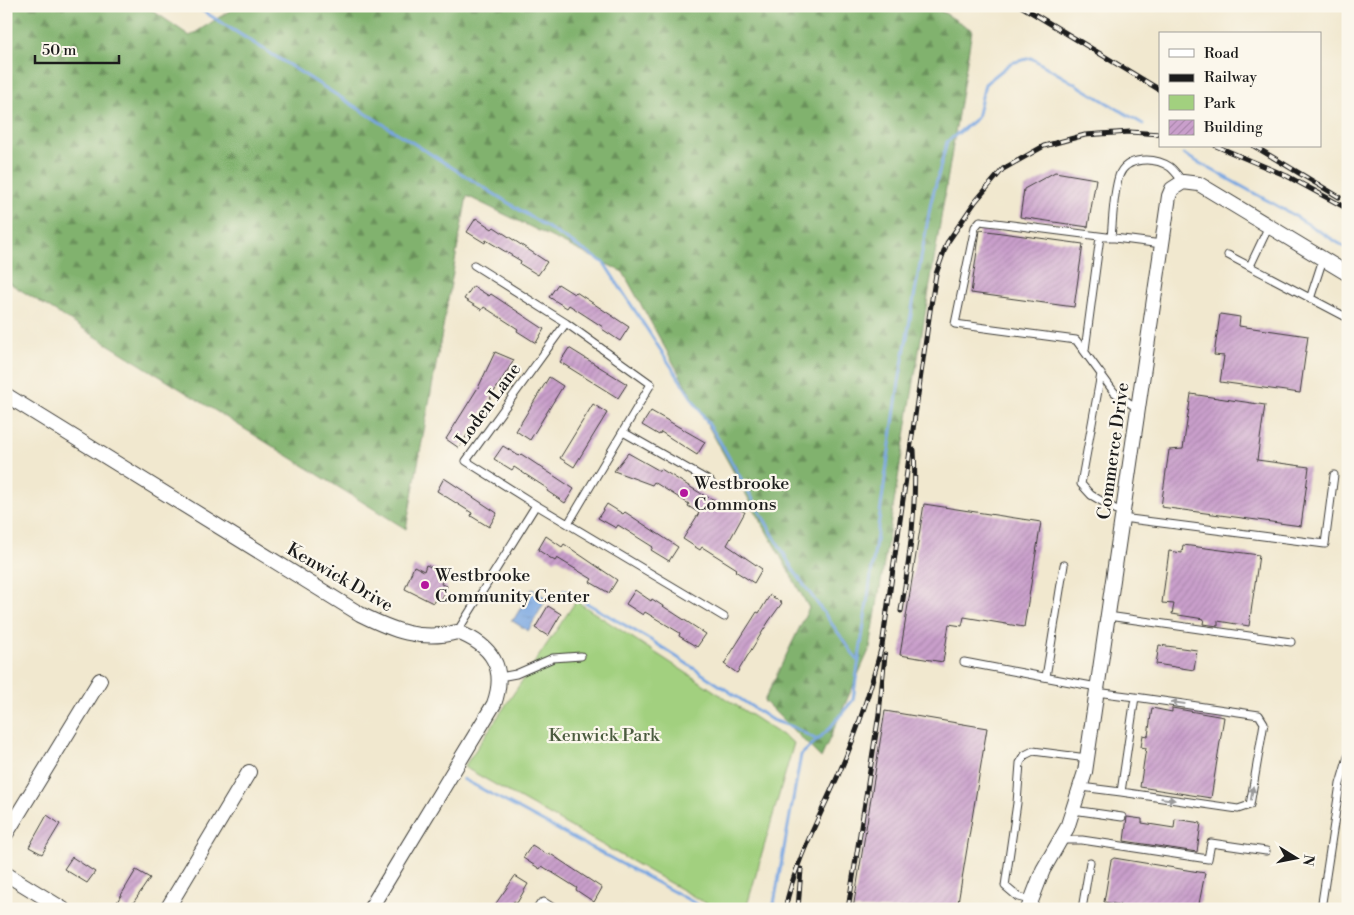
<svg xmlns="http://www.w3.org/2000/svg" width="1354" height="915" viewBox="0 0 1354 915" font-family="'Libre Bodoni',serif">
<defs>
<pattern id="forest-firs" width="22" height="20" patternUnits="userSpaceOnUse" patternTransform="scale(1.25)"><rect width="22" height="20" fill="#81b26e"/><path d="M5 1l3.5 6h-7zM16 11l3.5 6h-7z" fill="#69905a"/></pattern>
<pattern id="water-ripples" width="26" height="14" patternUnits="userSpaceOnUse" patternTransform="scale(1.25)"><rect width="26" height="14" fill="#78a6e1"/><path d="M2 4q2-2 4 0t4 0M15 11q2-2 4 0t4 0" fill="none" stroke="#6286b6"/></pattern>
<pattern id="building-hatch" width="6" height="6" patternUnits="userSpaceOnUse" patternTransform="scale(1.25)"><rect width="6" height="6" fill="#c99fcb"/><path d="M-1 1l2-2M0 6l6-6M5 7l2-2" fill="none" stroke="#ac88ae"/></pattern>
</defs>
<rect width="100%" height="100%" fill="#fbf7ec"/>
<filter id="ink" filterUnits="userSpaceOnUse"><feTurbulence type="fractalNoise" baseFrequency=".02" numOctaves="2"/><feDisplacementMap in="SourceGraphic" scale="10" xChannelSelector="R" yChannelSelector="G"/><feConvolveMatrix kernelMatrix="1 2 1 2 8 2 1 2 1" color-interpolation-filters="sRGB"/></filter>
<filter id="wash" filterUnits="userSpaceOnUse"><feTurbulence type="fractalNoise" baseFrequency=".0096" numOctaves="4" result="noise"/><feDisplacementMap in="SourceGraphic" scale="20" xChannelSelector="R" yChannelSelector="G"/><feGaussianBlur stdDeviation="1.12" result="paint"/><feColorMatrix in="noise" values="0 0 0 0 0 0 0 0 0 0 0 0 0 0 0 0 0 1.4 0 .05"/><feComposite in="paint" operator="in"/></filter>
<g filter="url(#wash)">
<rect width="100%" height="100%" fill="#f1e8cf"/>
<path fill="url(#forest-firs)" stroke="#4e6745" d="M6 6H146L190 36 237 6H933L972 30 870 648 821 758 764 701 809 608 623 272 467 196 406 529 6 281Z"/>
<path fill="#a2d07f" stroke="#5f764e" d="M576 601 794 743 746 909H716L464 767Z"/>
<path fill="url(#water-ripples)" stroke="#4a617e" d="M532 589 547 598 528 631 511 620 514 619Z"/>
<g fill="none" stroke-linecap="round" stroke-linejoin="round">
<path stroke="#78a6e1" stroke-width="3" d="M195 6 604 263 719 440 792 568 859 662
M1183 154 1290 213 1348 249
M564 590 654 642 772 720 793 727 817 740
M463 779 706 909
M773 909 801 755 829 729 853 700 899 382 931 202 947 142 977 118 985 84 1011 63 1031 58 1143 124"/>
</g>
<g id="blocks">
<path fill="url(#building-hatch)" d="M1055 172 1096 179 1088 227 1020 217 1024 189Z
M476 218 492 229 494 227 547 262 538 275 520 264 521 261 486 240 485 243 467 232Z
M980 230 1083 244 1074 307 971 293Z
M558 284 574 294 576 292 629 327 620 341 602 329 603 327 569 305 567 308 549 297Z
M473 286 489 296 491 294 544 329 536 343 517 331 518 329 484 307 482 310 464 299Z
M1220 314 1240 317 1239 326 1308 336 1300 393 1220 382 1224 356 1214 355Z
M569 348 627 384 618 398 560 362Z
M495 352 514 360 459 448 446 439 479 386Z
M549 377 563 386 530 440 516 431Z
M1191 394 1265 405 1257 460 1309 467 1301 526 1161 507 1169 450 1183 449Z
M593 404 607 413 574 467 560 458Z
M651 411 705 442 697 455 661 432 659 435 642 425Z
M503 446 519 456 521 454 574 489 565 503 547 491 548 489 514 467 512 470 494 459Z
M628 453 660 471 661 469 705 496 745 512 727 545 762 569 754 583 735 571 737 569 702 547 700 550 683 539 699 513 688 506 689 504 654 482 652 485 614 471Z
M444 478 497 513 489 527 471 516 472 513 437 491Z
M607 504 623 514 625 512 678 547 669 561 651 550 653 547 618 525 616 528 598 518Z
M924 504 1041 522 1024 627 964 617 962 626 949 624 943 662 900 655Z
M546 536 562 547 564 544 617 580 609 593 590 582 592 579 557 558 555 561 538 550Z
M1183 545 1259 555 1249 626 1218 621V626L1203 624 1204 619 1172 614 1174 604 1162 603 1169 551 1182 553Z
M426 565 446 573 441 584 447 586 442 600 436 598 433 603 405 589 414 566 424 571Z
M635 590 651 601 652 599 706 634 697 647 679 636 680 633 645 612 643 615 626 604Z
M770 595 782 603 769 621 737 673 724 664 757 612 759 613Z
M548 606 561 614 548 636 535 628Z
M1159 645 1197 650 1194 670 1156 664Z
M1152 708 1172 712V708L1224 717 1211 798 1140 787 1146 748 1141 747 1143 735 1148 736Z
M885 711 987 728 957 909H853Z
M47 815 60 824 42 854 29 847Z
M1127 817 1142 819V823L1174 828 1175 819 1201 823 1197 852 1124 841Z
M532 845 548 855 549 853 602 888 594 902 576 890 577 888 542 866 540 869 523 858Z
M72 857 95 872 87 883 64 869Z
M1114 858 1205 873 1198 909H1119L1120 905 1104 902 1111 860Z
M136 870 150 878 129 909 117 902Z
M515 876 528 884 517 903 514 901 510 909H492Z"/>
</g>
</g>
<g filter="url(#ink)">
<use href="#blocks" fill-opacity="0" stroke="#3c3b37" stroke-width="1"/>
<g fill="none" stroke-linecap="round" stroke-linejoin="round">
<g stroke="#3c3b37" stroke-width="9">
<path id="service" d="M1111 238C1113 218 1113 195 1119 176 1126 156 1155 157 1170 167 1175 171 1179 177 1183 182
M1228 255 1346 317
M474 265 566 323
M1250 266 1269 226
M1310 299 1323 259
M1085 350 1100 237
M1101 374 1081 484 1091 495 1122 513
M1138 409 1114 392 1076 340 955 324 975 227 980 221 1162 244
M623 432 711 482
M536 505 466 461 566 323 651 384 568 524
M1122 518 1325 544 1334 475
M1108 616 1291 642
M457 632 536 505 724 617
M964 662 1097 687
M500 677 516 674 553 658 581 656
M1046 677 1064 565
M1081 787 1121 792 1135 697 1096 692
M1121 792 1238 809 1250 805 1264 723 1259 715 1135 697
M1073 810 1122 817
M1060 840H1082L1208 859 1211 843 1266 851
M1030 900 1018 897 1005 886 1017 803 1020 763 1025 755 1033 751 1087 758
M537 909 541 903 544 902 555 909
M1082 909 1090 862
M1321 909 1340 784 1348 757"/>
</g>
<g stroke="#3c3b37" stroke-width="16">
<path id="minor" d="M6 395 360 614C392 630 421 642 457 632 492 645 507 668 494 704L370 909
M6 834 100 680
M6 874 63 909
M167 909 249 772
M1028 909 1043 870 1067 828 1085 772 1169 196 1172 189 1183 182 1199 184 1348 274"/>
</g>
<use href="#service" stroke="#fff" stroke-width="7"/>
<use href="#minor" stroke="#fff" stroke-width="14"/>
<g stroke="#1c1c1c" stroke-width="5">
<path id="rail" d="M1021 6 1160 90
M1216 146 1287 176 1348 209
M1254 146 1339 197
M901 611C910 557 917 505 914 450
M785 909C797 853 827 805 848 752 862 718 872 682 882 646L930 311 936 274 947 243 975 202 1003 169 1044 146 1085 135 1130 132 1160 134
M798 909 801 869
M848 909 879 714 885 655"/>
</g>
<use href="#rail" stroke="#fbf7ec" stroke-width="3" stroke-dasharray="9" stroke-linecap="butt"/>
</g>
<defs><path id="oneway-solid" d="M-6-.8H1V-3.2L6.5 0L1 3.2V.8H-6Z" transform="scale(1.25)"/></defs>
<g fill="#999">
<use href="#oneway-solid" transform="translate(1178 703) rotate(-172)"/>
<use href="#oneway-solid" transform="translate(1252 793) rotate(-81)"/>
<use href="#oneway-solid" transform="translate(1168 799) rotate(8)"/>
</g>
</g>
<g fill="#b5179e" stroke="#fbf7ec" stroke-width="2">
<circle cx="684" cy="493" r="5"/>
<circle cx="425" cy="585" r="5"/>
</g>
<g text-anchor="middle" stroke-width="4.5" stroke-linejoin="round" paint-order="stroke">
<g font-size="18" fill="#1c1c1c" stroke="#fbf7ec">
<text transform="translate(488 404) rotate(-54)" y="6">Loden Lane</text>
<text transform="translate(1113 451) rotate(-82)" y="6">Commerce Drive</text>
<text transform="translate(340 577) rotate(30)" y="6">Kenwick Drive</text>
</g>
<g font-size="18" fill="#1c1c1c" stroke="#fbf7ec" text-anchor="start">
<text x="694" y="489">Westbrooke<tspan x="694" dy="21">Commons</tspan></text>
<text x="435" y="581">Westbrooke<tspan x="435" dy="21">Community Center</tspan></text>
</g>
<g font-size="18" fill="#4b5b3f" stroke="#fbf7ec">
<text x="604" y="741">Kenwick Park</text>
</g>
</g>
<rect width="1354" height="915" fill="none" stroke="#fbf7ec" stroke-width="25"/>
<rect x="1159" y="32" width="162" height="115" fill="#fbf7ec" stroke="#a29f99"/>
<rect x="1169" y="49" width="25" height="8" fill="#ffffff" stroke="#a29f99"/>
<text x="1204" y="58" font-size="15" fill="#1c1c1c">Road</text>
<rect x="1169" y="74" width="25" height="8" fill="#1c1c1c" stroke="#a29f99"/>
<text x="1204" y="82" font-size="15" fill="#1c1c1c">Railway</text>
<rect x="1169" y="95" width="25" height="15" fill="#a2d07f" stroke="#a29f99"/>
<text x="1204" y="108" font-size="15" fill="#1c1c1c">Park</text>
<rect x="1169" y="120" width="25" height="15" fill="url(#building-hatch)" stroke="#a29f99"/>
<text x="1204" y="132" font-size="15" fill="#1c1c1c">Building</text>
<g transform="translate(1296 858) rotate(100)" stroke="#fbf7ec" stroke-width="4" paint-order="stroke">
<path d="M0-4L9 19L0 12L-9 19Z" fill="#1c1c1c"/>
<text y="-8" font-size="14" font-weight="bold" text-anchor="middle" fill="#1c1c1c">N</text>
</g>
<path d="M35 55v8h84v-8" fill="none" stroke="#1c1c1c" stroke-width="2.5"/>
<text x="42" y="55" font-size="15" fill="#1c1c1c" stroke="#fbf7ec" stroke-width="4" paint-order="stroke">50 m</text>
</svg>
